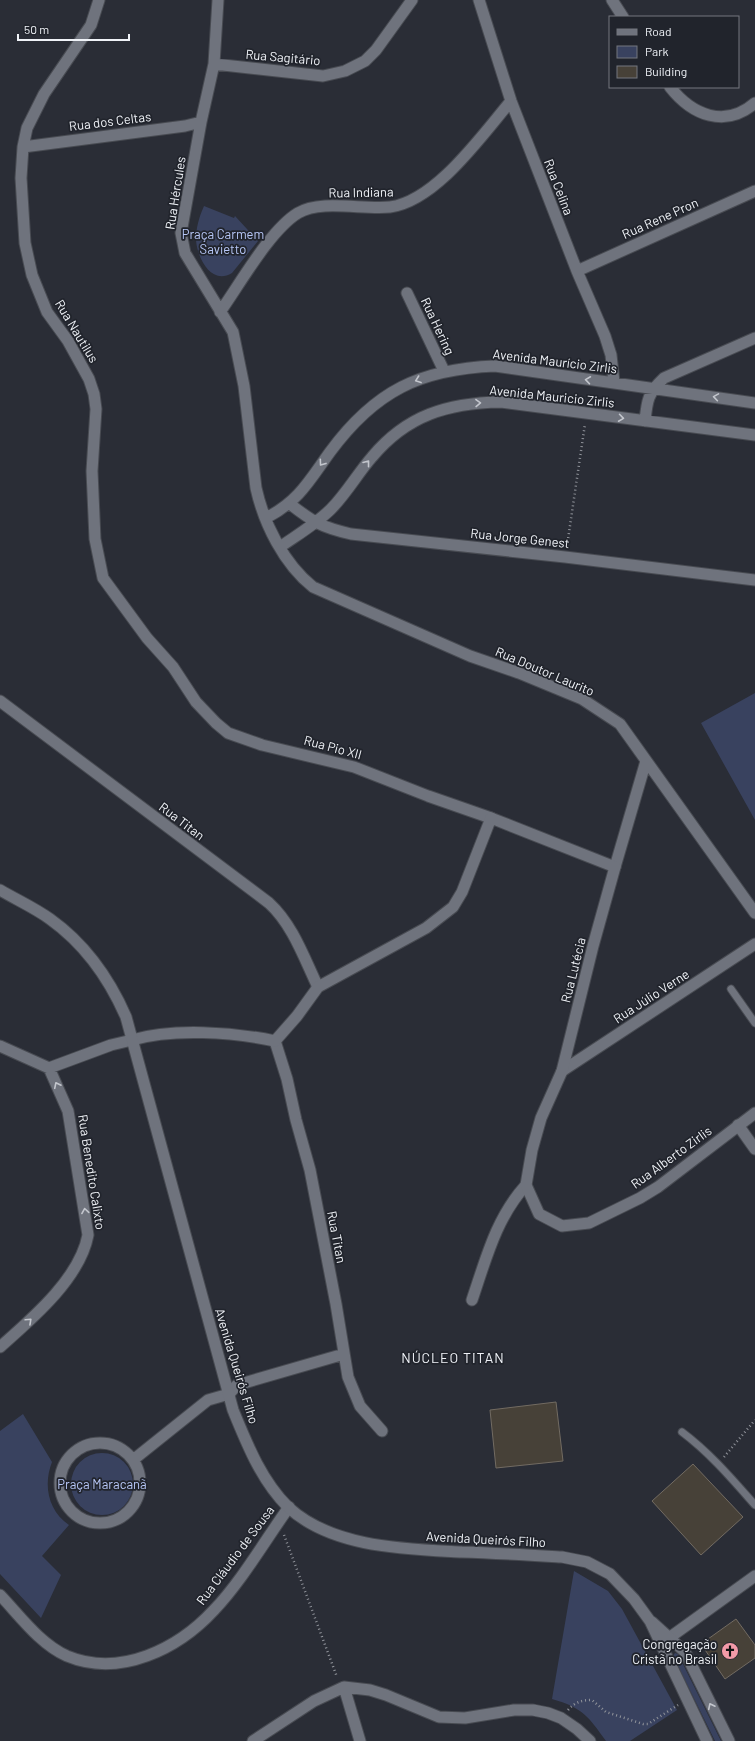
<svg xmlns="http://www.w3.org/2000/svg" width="755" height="1741" viewBox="0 0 755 1741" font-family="Barlow,sans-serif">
<rect width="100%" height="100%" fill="#2a2d36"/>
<path fill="#39425f" d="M204 206 234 218 235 216 258 241 232 273C211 286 197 257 196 240 196 228 199 217 204 206Z
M755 693V820L701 723Z
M23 1414 52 1462C43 1485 48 1511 69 1525L42 1556 61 1575 41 1618 0 1574V1431Z
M71 1484a31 31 0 1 1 62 0a31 31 0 1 1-62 0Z
M574 1571 608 1591 622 1609 677 1710 630 1741H606C588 1716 583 1708 552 1699Z
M675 1653 678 1654 721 1741H715L673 1656Z"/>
<path fill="#474138" stroke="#726b62" d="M556 1402 563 1461 496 1468 490 1410Z
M693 1464 743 1517 701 1555 652 1501Z
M736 1619 755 1645V1658L725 1679 701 1644Z"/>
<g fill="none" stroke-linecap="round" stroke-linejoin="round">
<g stroke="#484b52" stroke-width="9">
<path id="service" d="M731 989 755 1023
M682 1432C710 1453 732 1479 755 1505"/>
</g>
<g stroke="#484b52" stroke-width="13">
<path id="minor" d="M99 0 91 25 44 94 27 128 23 147 21 178 25 243 32 275 47 312 68 341 89 379 94 394 96 409 92 471 95 539 103 578 147 638 173 667 196 702 216 723 228 733 262 745 354 767 428 796 491 818
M218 0 214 64 201 122 181 233 185 253 233 332 244 386 256 488C264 524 284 564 313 587L470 656 519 673 582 699 620 724 755 913
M479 0 511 101 577 271 605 336 611 355 614 382
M612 0 623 17
M214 64 323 76 345 71 365 61 376 50 412 0
M670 87C692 115 725 129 755 103
M23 147 185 126 201 122
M577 271 755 191
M407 293 444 371
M220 312C240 284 270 230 298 213 321 199 363 210 390 207 436 201 482 135 511 101
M645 421C647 400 648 393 664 378L755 338
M290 504C313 522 321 527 351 534L565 557 755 580
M266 518C299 501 309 481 330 452 375 391 420 369 495 366L755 403
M280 547C297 535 316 524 331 509 346 494 358 473 372 457 407 415 448 403 501 402L755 435
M0 701 269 903C293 925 304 958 318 987
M615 867 646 761
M275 1041 287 1079 296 1120 310 1170 336 1304 348 1377 360 1406 382 1431
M0 1046 49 1068 111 1045 132 1040
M562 1071 755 944
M738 1125 755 1149
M472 1300C486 1259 496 1218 526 1185
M0 1347C33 1318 80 1278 88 1235L68 1111 49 1068
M60 1483a40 40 0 1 1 80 0a40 40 0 1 1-80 0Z
M133 1460 208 1400 229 1394 237 1385 344 1354
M0 1595C20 1616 40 1644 67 1656 120 1678 178 1649 214 1610 241 1582 266 1539 289 1507
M662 1643 755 1576
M344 1687 360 1741
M253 1741 314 1701 344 1687 370 1690 386 1695 439 1717 465 1718 514 1710H533L548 1713 561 1718 577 1729 590 1741"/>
</g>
<g stroke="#484b52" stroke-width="13">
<path id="tertiary" d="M132 1040C173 1028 232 1032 275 1041L297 1016 318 987 426 928 453 907 462 892 491 818 615 867 593 946 562 1071 541 1118 532 1150 526 1185 539 1214 562 1226 589 1223 640 1198 658 1187 755 1113"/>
</g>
<g stroke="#484b52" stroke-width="13">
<path id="secondary" d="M0 890C17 900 35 908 50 919 85 944 109 978 126 1017L233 1410C247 1444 261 1480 288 1507 332 1548 406 1549 462 1552 495 1553 528 1555 562 1557L587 1562 610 1574 634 1599 650 1621 707 1741
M652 1622 685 1652 729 1741"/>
</g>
<path stroke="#91949b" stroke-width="2.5" stroke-dasharray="1 3" stroke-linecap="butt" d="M567 546 585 424
M724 1457 755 1420
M284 1535 337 1677
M568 1710C575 1702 582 1700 592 1700L606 1712 643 1724H648L678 1705"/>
<use href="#service" stroke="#6f737d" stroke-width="7"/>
<use href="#minor" stroke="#6f737d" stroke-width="11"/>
<use href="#tertiary" stroke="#6f737d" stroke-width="11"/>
<use href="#secondary" stroke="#6f737d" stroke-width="11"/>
</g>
<defs><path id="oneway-chevron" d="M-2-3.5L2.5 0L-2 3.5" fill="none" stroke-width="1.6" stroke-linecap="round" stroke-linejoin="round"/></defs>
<g stroke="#c3c6cd">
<use href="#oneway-chevron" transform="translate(418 380) rotate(160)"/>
<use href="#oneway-chevron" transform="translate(588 380) rotate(-172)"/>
<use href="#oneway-chevron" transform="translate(716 397) rotate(-171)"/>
<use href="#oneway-chevron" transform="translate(478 403) rotate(-1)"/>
<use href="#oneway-chevron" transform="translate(621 418) rotate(8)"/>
<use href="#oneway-chevron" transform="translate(322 463) rotate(126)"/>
<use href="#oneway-chevron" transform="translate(367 463) rotate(-52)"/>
<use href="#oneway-chevron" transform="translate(57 1085) rotate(-116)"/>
<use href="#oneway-chevron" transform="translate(85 1211) rotate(-99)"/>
<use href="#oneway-chevron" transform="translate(29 1321) rotate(-43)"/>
<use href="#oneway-chevron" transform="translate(711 1706) rotate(-116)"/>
</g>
<defs>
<g id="church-disc" transform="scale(0.9)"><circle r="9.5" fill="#f39aa8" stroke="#21242c"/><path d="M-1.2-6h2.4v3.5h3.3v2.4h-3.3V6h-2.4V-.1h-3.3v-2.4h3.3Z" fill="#111"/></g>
</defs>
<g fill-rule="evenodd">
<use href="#church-disc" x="730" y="1651"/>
</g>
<g text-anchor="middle" stroke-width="3.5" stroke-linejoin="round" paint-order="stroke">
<g font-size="13" fill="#f0f3f8" stroke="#21242c">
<text transform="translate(283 57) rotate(5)" y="5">Rua Sagitário</text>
<text transform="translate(110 121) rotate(-7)" y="5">Rua dos Celtas</text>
<text transform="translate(559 187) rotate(69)" y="5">Rua Celina</text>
<text transform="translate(361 192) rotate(-1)" y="5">Rua Indiana</text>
<text transform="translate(175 193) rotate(-81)" y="5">Rua Hércules</text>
<text transform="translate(660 218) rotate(-24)" y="5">Rua Rene Pron</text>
<text transform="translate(438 326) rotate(65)" y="5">Rua Hering</text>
<text transform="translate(77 331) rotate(59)" y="5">Rua Nautilus</text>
<text transform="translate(555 361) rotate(7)" y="5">Avenida Maurício Zirlis</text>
<text transform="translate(552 396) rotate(6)" y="5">Avenida Mauricio Zirlis</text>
<text transform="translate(520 538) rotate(6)" y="5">Rua Jorge Genest</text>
<text transform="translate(545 671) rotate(23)" y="5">Rua Doutor Laurito</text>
<text transform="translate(333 747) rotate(15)" y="5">Rua Pio XII</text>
<text transform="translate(182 821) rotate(37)" y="5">Rua Titan</text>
<text transform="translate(573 970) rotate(-76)" y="5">Rua Lutécia</text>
<text transform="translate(651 996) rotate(-33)" y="5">Rua Júlio Verne</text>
<text transform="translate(671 1157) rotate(-36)" y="5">Rua Alberto Zirlis</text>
<text transform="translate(92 1172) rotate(81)" y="5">Rua Benedito Calixto</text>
<text transform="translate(337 1237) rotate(79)" y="5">Rua Titan</text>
<text transform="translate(237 1366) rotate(73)" y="5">Avenida Queirós Filho</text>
<text transform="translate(486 1539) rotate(3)" y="5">Avenida Queirós Filho</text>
<text transform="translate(235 1555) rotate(-53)" y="5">Rua Cláudio de Sousa</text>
</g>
<g font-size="13" fill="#b7c7f7" stroke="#21242c">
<text x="223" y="239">Praça Carmem<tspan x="223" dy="15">Savietto</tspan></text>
<text x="102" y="1489">Praça Maracanã</text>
</g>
<g font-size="13" fill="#f0f3f8" stroke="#21242c" text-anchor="end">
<text x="717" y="1649">Congregação<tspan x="717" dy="15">Cristã no Brasil</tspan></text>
</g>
<g font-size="14" letter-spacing="1" fill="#f0f3f8" stroke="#21242c">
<text x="453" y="1363">NÚCLEO TITAN</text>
</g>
</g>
<rect x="609" y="16" width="130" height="72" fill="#21242c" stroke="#74777e"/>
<rect x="617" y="29" width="20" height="6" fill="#6f737d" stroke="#74777e"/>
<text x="645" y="36" font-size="12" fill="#f0f3f8">Road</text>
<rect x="617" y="46" width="20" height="12" fill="#39425f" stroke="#74777e"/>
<text x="645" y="56" font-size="12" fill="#f0f3f8">Park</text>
<rect x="617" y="66" width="20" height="12" fill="#474138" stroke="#74777e"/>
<text x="645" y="76" font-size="12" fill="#f0f3f8">Building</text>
<path d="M18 34v6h111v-6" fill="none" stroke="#f0f3f8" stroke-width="2"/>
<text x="24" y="34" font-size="12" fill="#f0f3f8" stroke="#21242c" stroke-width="3" paint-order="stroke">50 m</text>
</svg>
